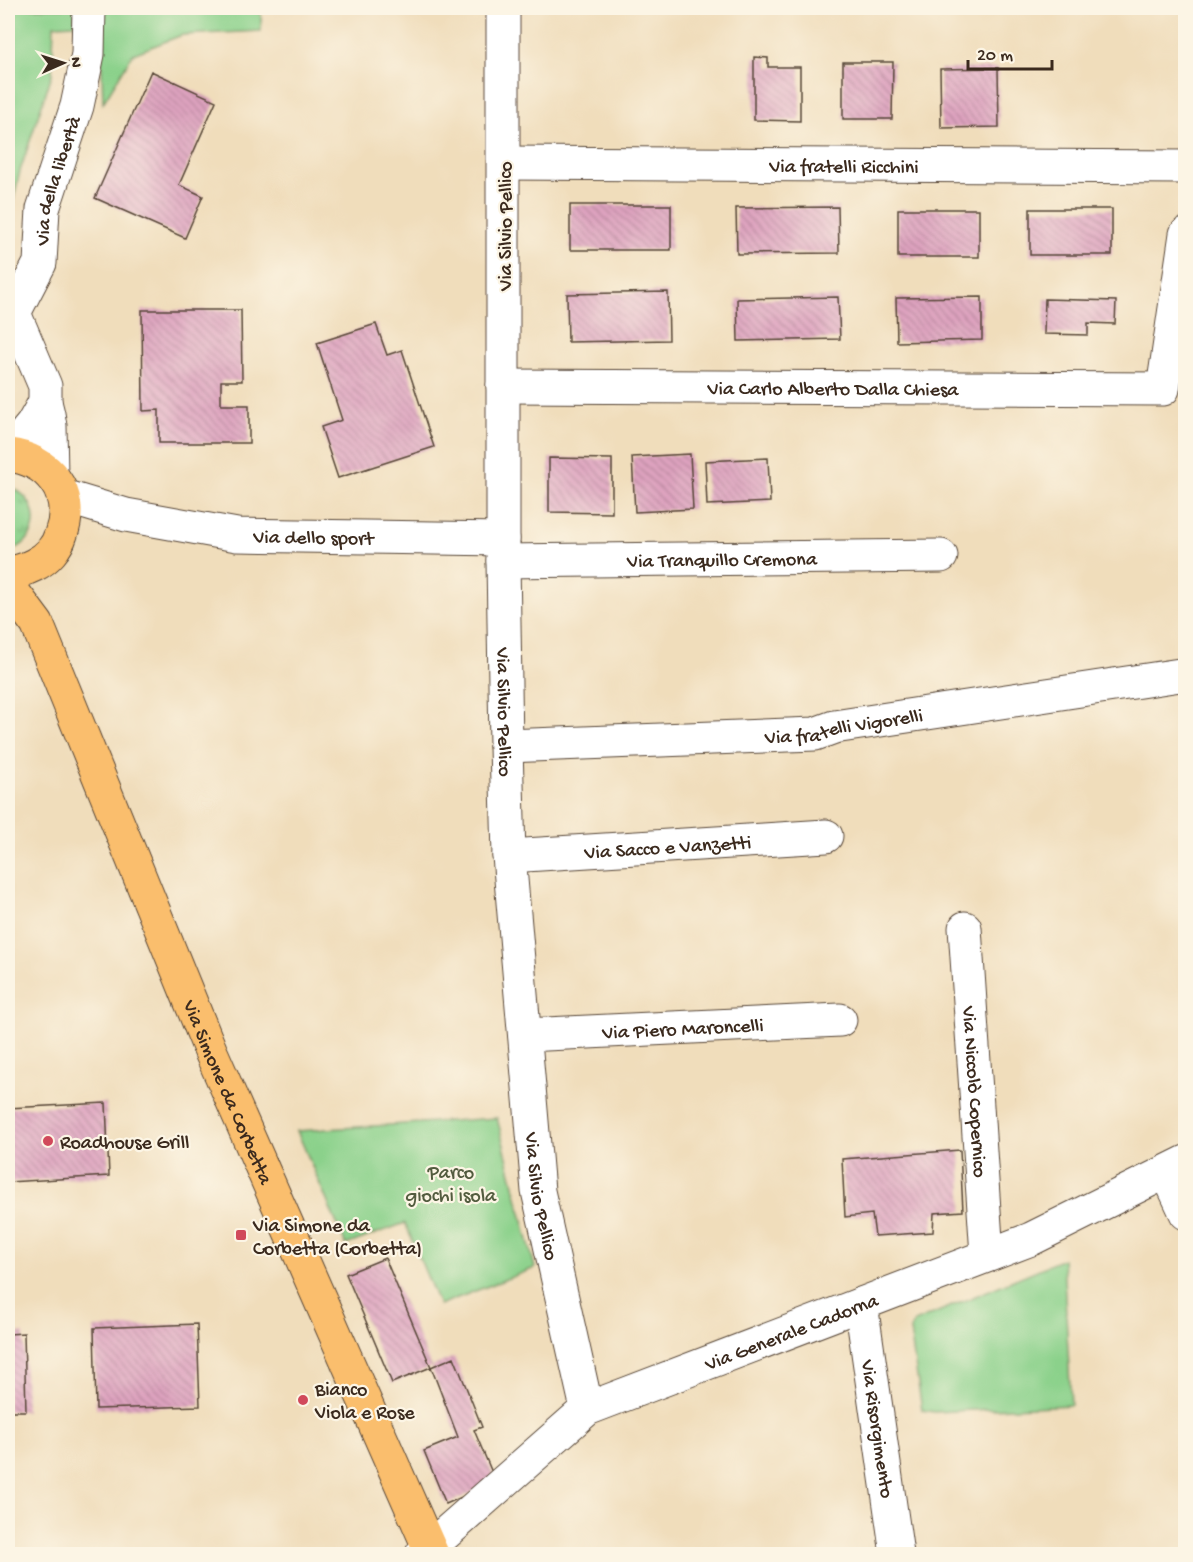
<svg xmlns="http://www.w3.org/2000/svg" width="1193" height="1562" viewBox="0 0 1193 1562" font-family="'Gochi Hand',sans-serif">
<defs>
<pattern id="grass-tufts" width="24" height="20" patternUnits="userSpaceOnUse" patternTransform="scale(1.5)"><rect width="24" height="20" fill="#8bd18b"/><path d="M3 7l-1-3M5 7V3M7 7l1-3M15 17l-1-3M17 17v-4M19 17l1-3" fill="none" stroke="#73aa71"/></pattern>
<pattern id="building-back-hatch" width="6" height="6" patternUnits="userSpaceOnUse" patternTransform="scale(1.5)"><rect width="6" height="6" fill="#dea3bf"/><path d="M-1 5l2 2M0 0l6 6M5-1l2 2" fill="none" stroke="#b5859b"/></pattern>
</defs>
<rect width="100%" height="100%" fill="#fcf5e5"/>
<filter id="ink" filterUnits="userSpaceOnUse"><feTurbulence type="fractalNoise" baseFrequency=".0167" numOctaves="2"/><feDisplacementMap in="SourceGraphic" scale="12" xChannelSelector="R" yChannelSelector="G"/><feConvolveMatrix kernelMatrix="1 2 1 2 8 2 1 2 1" color-interpolation-filters="sRGB"/></filter>
<filter id="wash" filterUnits="userSpaceOnUse"><feTurbulence type="fractalNoise" baseFrequency=".008" numOctaves="4" result="noise"/><feDisplacementMap in="SourceGraphic" scale="24" xChannelSelector="R" yChannelSelector="G"/><feGaussianBlur stdDeviation="1.35" result="paint"/><feColorMatrix in="noise" values="0 0 0 0 0 0 0 0 0 0 0 0 0 0 0 0 0 1.4 0 .05"/><feComposite in="paint" operator="in"/></filter>
<g filter="url(#wash)">
<rect width="100%" height="100%" fill="#f0ddbb"/>
<path fill="url(#grass-tufts)" stroke="#637e54" stroke-width="1.5" d="M8 487C32 492 44 525 24 543 20 547 14 549 8 551Z"/>
<path fill="#8bd18b" stroke="#637e54" stroke-width="1.5" d="M8 8H75V24L54 25 52 74 20 171 8 223Z
M100 8H261V31L182 35 133 54 103 103Z
M497 1118 535 1268 439 1305 405 1223 346 1245 297 1131Z
M1063 1259 1071 1405 935 1412 922 1410 910 1330 914 1322Z"/>
<g id="blocks">
<path fill="url(#building-back-hatch)" d="M754 57 768 58V67H800V121L754 120Z
M843 62H893L892 119H843Z
M998 68 999 127 941 128 940 69Z
M151 71 216 101 179 185 203 196 185 238 95 198Z
M570 205H671V250H570Z
M838 207 839 253 737 254 736 208Z
M898 209H979V257H898Z
M1030 209H1112V255H1030Z
M668 292 669 340 568 342 567 294Z
M838 297 840 339 738 341 737 299Z
M982 297V340L897 342 896 298Z
M1045 299 1116 301 1115 324 1088 323V335L1044 334Z
M142 310H241L242 381H221V405H249V443H159V410L143 411Z
M376 324 387 355 402 350 434 447 338 478 321 427 342 420 317 343Z
M690 454 693 509 635 512 632 457Z
M549 458 612 459V513L549 512Z
M768 458 770 502 707 505 705 461Z
M106 1103 109 1176 8 1182V1108Z
M960 1150 963 1211 934 1213 933 1232 875 1236 872 1214 845 1217 842 1159Z
M385 1258 431 1367 392 1383 346 1274Z
M197 1324 200 1406 96 1409 94 1328Z
M24 1333 26 1411H8V1334Z
M454 1357 482 1427 474 1430 496 1482 446 1504 424 1451 458 1437 431 1367Z"/>
</g>
</g>
<g filter="url(#ink)">
<use href="#blocks" fill-opacity="0" stroke="#564536" stroke-width="1.5"/>
<g fill="none" stroke-linecap="round" stroke-linejoin="round">
<g stroke="#564536" stroke-width="35">
<g id="minor">
<path id="s1" d="M503 8V561L506 746 509 856 538 1191 587 1409"/>
<path id="s2" d="M504 163 1186 167"/>
<path d="M8 299 45 386V402L48 414 50 426 51 475"/>
<path id="s3" d="M14 313 40 263 43 209 77 106 88 54 89 8"/>
<path id="s4" d="M503 386 1163 389 1186 234"/>
<path d="M8 454 32 425 45 402"/>
<path id="s5" d="M63 496 126 515 237 535 503 539"/>
<path id="s6" d="M503 561 941 556"/>
<path id="s7" d="M506 746 815 734 834 727 1180 675"/>
<path id="s8" d="M509 856 826 836"/>
<path id="s9" d="M965 928 987 1255"/>
<path id="s10" d="M525 1035 840 1020"/>
<path d="M1167 1172 1186 1213"/>
<path id="s11" d="M861 1304 897 1554"/>
<path id="s12" d="M422 1554 587 1409 1031 1239 1186 1162"/>
</g>
</g>
<g stroke="#564536" stroke-width="35">
<g id="major">
<path d="M8 455C48 459 76 493 61 534 57 547 47 559 34 565 26 569 17 573 8 572"/>
<path id="s13" d="M8 585 37 624 211 1052 432 1554"/>
</g>
</g>
<use href="#minor" stroke="#fff" stroke-width="33"/>
<use href="#major" stroke="#fabe6d" stroke-width="33"/>
</g>
</g>
<g fill="#d1495b" stroke="#fcf5e5" stroke-width="2">
<circle cx="48" cy="1141" r="6"/>
<rect x="235" y="1229" width="12" height="12" rx="3"/>
<circle cx="303" cy="1400" r="6"/>
</g>
<g text-anchor="middle" stroke-width="4.5" stroke-linejoin="round" paint-order="stroke">
<g font-size="20" fill="#3b2a1e" stroke="#fcf5e5">
<text dy="7" stroke="none"><textPath href="#s2" startOffset="340">Via fratelli Ricchini</textPath></text>
<text dy="7" stroke="none"><textPath href="#s3" startOffset="141">Via della libertà</textPath></text>
<text transform="translate(504 226) rotate(-90)" y="7">Via Silvio Pellico</text>
<text dy="7" stroke="none"><textPath href="#s4" startOffset="330">Via Carlo Alberto Dalla Chiesa</textPath></text>
<text dy="7" stroke="none"><textPath href="#s5" startOffset="255">Via dello sport</textPath></text>
<text dy="7" stroke="none"><textPath href="#s6" startOffset="219">Via Tranquillo Cremona</textPath></text>
<text dy="7" stroke="none"><textPath href="#s1" startOffset="704">Via Silvio Pellico</textPath></text>
<text dy="7" stroke="none"><textPath href="#s7" startOffset="339">Via fratelli Vigorelli</textPath></text>
<text dy="7" stroke="none"><textPath href="#s8" startOffset="159">Via Sacco e Vanzetti</textPath></text>
<text dy="7" stroke="none"><textPath href="#s10" startOffset="158">Via Piero Maroncelli</textPath></text>
<text dy="7" stroke="none"><textPath href="#s13" startOffset="554">Via Simone da Corbetta</textPath></text>
<text dy="7" stroke="none"><textPath href="#s9" startOffset="164">Via Niccolò Copernico</textPath></text>
<text dy="7" stroke="none"><textPath href="#s1" startOffset="1190">Via Silvio Pellico</textPath></text>
<text dy="7" stroke="none"><textPath href="#s12" startOffset="438">Via Generale Cadorna</textPath></text>
<text dy="7" stroke="none"><textPath href="#s11" startOffset="126">Via Risorgimento</textPath></text>
</g>
<g font-size="20" fill="#3b2a1e" stroke="#fcf5e5" text-anchor="start">
<text x="60" y="1148">Roadhouse Grill</text>
<text x="253" y="1231">Via Simone da<tspan x="253" dy="23">Corbetta (Corbetta)</tspan></text>
<text x="315" y="1395">Bianco<tspan x="315" dy="23">Viola e Rose</tspan></text>
</g>
<g font-size="20" fill="#535c3f" stroke="#fcf5e5">
<text x="451" y="1178">Parco<tspan x="451" dy="23">giochi isola</tspan></text>
</g>
</g>
<rect width="1193" height="1562" fill="none" stroke="#fcf5e5" stroke-width="30"/>
<g transform="translate(63 63) rotate(87)" stroke="#fcf5e5" stroke-width="4.5" paint-order="stroke">
<path d="M0-4.5L10 22L0 15L-10 22Z" fill="#3b2a1e"/>
<text y="-9" font-size="16" font-weight="bold" text-anchor="middle" fill="#3b2a1e">N</text>
</g>
<path d="M968 60v9h84v-9" fill="none" stroke="#3b2a1e" stroke-width="3"/>
<text x="977" y="60" font-size="18" fill="#3b2a1e" stroke="#fcf5e5" stroke-width="4.5" paint-order="stroke">20 m</text>
</svg>
